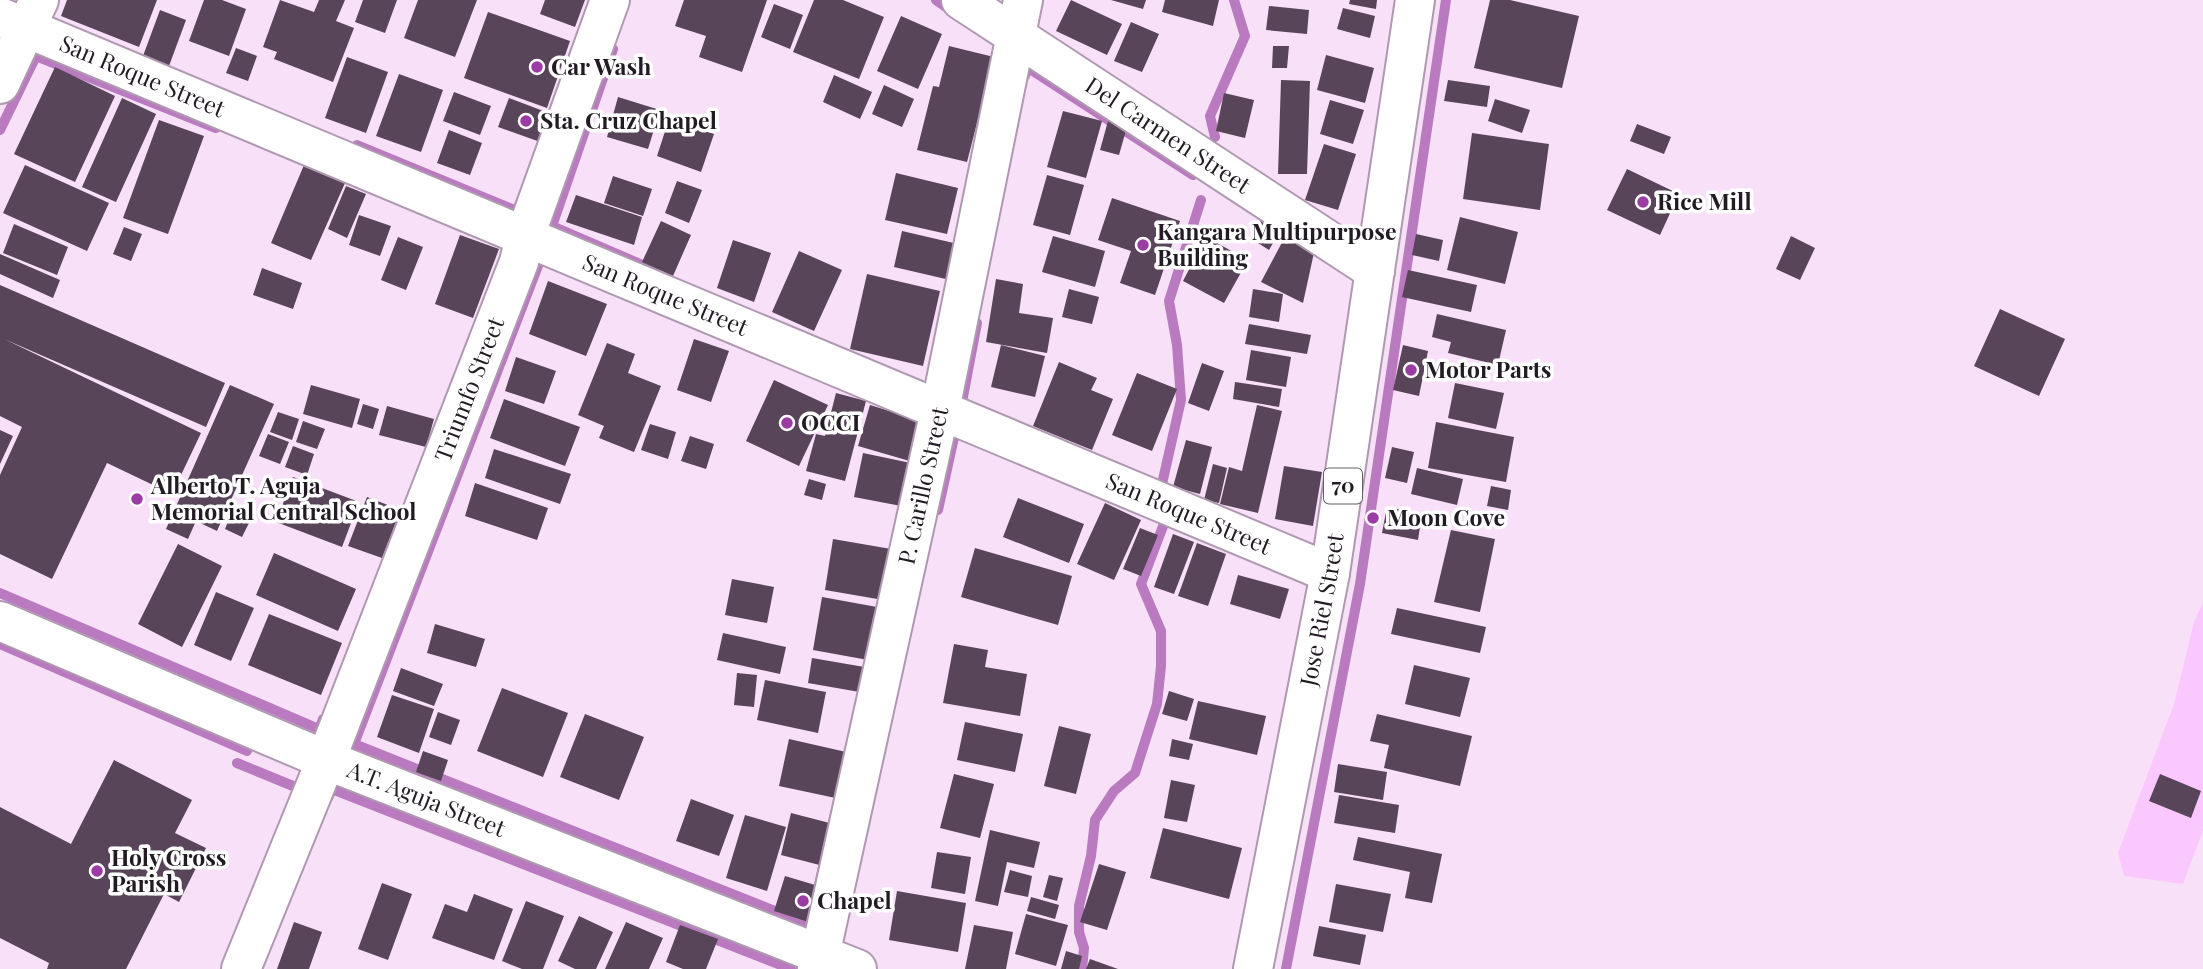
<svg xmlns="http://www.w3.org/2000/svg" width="2203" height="969" viewBox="0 0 2203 969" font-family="'Playfair Display',serif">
<rect width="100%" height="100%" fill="#f8e0f9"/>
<path fill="#fac7fe" d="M2203 603V830L2183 884 2124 876 2118 853 2174 704 2194 622Z"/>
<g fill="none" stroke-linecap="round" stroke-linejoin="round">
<path stroke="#b97abf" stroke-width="10" d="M936 0 955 13
M613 49 552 226 654 270
M1025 76 1027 67 1193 175
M0 130 36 56 216 128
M1215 137 1210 116 1245 36 1234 0
M357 145 517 211 521 201
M541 258 924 419 810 925 354 744Z
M969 405 962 402 977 323
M1162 484 1181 400 1177 345 1169 301 1201 200
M938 510 955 433 964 437
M0 593 319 729 323 719
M0 644 247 751
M237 763 293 786
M328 798 332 789 791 969
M1082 969 1084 948 1079 932V906L1091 856 1095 820 1114 791 1135 773 1157 704 1161 666V631L1141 584 1165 521
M1286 969 1360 584 1446 0"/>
</g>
<path fill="#584559" d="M67 0H157L139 47 61 16Z
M204 0H222L246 9 229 56 189 41Z
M280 0 314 12 319 0H345L336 21 354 28 333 82 274 59 277 52 263 47Z
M363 0H397L385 33 355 22Z
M418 0H477L455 57 404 38Z
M545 0H585L575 27 540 14Z
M684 0H767L742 72 699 57 706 36 675 26Z
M814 0H843L884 17 859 79 793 52Z
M1071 0 1122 24 1107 55 1056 31Z
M1111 0H1146L1143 9Z
M1165 0H1219L1213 26 1162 12Z
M1350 0H1377L1376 9 1349 4Z
M1490 0H1510L1579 16 1562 88 1474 68Z
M774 4 803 15 790 49 761 37Z
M1269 6 1309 10 1307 34 1266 30Z
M1343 8 1375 16 1370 38 1337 29Z
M160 10 186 20 169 66 143 56Z
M488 12 570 41 547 108 464 78Z
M901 16 942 34 918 89 877 71Z
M1131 22 1159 34 1142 72 1114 61Z
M949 46 994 57 967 162 917 150 933 86 939 87Z
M1273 46H1289L1287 68H1272Z
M236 48 257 56 248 81 226 73Z
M1326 55 1374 68 1365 103 1317 90Z
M347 57 388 72 366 133 325 118Z
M55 67 115 96 75 182 14 154Z
M399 74 443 90 421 152 376 136Z
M834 75 872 92 860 119 823 102Z
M1281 80 1310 81 1307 174H1278Z
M1448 80 1490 86 1487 107 1444 101Z
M884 85 914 99 902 127 872 114Z
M454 92 491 106 480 135 443 121Z
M1224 93 1254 100 1245 138 1216 131Z
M618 97 660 110 648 149 607 137Z
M122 98 156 114 116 202 82 187Z
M509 98 554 115 543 143 498 127Z
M1495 99 1530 110 1522 133 1488 121Z
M1330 100 1364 110 1353 144 1320 134Z
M1063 111 1102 121 1086 178 1047 167Z
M669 119 714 134 701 172 657 156Z
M159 120 204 136 168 234 123 218Z
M1108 121 1127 127 1119 155 1100 150Z
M1637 124 1671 137 1664 154 1630 141Z
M449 130 482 143 470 175 437 163Z
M1472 133 1549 144 1540 210 1463 199Z
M1324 144 1356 154 1338 210 1305 200Z
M25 165 109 203 87 251 3 213Z
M304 165 345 183 311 260 271 243Z
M1627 169 1679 194 1660 235 1607 210Z
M896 173 958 188 947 234 885 220Z
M1047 175 1084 185 1070 235 1033 225Z
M613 176 652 189 643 216 604 203Z
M677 181 702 190 689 223 665 213Z
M346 186 366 194 347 238 328 229Z
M576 195 642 217 634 245 566 222Z
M1112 198 1180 221 1155 295 1120 283 1131 251 1098 240Z
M359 215 391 226 380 256 349 245Z
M1460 217 1518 232 1505 284 1447 270Z
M1261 220 1280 231 1269 250 1250 238Z
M661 221 691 235 673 276 642 262Z
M14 224 68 247 57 275 3 253Z
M124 227 142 234 131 261 113 254Z
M902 231 958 244 950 280 894 267Z
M1287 233 1315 248 1303 303 1261 282Z
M1416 234 1443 240 1439 261 1412 255Z
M460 235 499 249 473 318 435 304Z
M1053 236 1105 251 1095 287 1042 272Z
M1791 236 1815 248 1800 280 1776 269Z
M398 237 423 247 406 290 381 280Z
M1206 237 1248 260 1224 303 1183 281Z
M733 240 771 253 754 302 717 288Z
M799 251 842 270 814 331 772 312Z
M0 254 60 280 53 298 0 274Z
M262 268 302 283 293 309 253 295Z
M1408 270 1477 285 1471 312 1402 297Z
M867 274 940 291 923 366 850 349Z
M996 279 1023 284 1019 313 1053 318 1047 353 986 342Z
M548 281 607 304 586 356 529 334Z
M0 285 225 383 206 427 4 339 201 433 172 494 107 463 52 579 0 554V475L22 427 0 416Z
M1069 289 1099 297 1092 324 1062 317Z
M1253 289 1283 294 1279 322 1249 317Z
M2000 309 2065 339 2039 396 1974 366Z
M1437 314 1506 330 1498 365 1448 353 1451 342 1432 337Z
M1249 324 1311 335 1307 354 1245 344Z
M694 339 729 351 711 402 677 390Z
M607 343 635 354 628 373 661 386 634 452 599 438 604 426 578 415Z
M1001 345 1045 356 1035 397 991 387Z
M1403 345 1428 351 1419 396 1393 390Z
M1251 350 1291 357 1286 387 1246 380Z
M516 357 556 371 544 404 505 391Z
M1059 362 1097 378 1091 390 1113 399 1092 450 1033 426Z
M1202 363 1224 371 1209 411 1188 403Z
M1137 373 1177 389 1152 451 1112 435Z
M774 380 828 405 799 466 746 441Z
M1235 382 1282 389 1279 407 1233 399Z
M1455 383 1504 393 1496 429 1448 418Z
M230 385 274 404 217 531 196 521 188 539 166 529Z
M311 385 360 399 352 428 303 414Z
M836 393 866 401 845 481 806 471 816 434 825 436Z
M504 399 580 427 565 466 490 438Z
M363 404 379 409 373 429 357 424Z
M870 405 925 422 913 462 858 446Z
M1257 405 1282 411 1258 513 1220 504 1229 467 1242 471Z
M387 406 434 419 426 447 379 435Z
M278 412 299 419 292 440 270 432Z
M303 421 325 429 317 449 296 442Z
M1436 422 1514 437 1506 482 1428 468Z
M650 424 676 432 668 459 641 450Z
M0 430 13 436 0 464Z
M268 434 289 442 280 464 259 456Z
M690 436 714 444 706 469 681 461Z
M1186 440 1212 447 1200 494 1173 487Z
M293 446 314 454 307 475 285 467Z
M1392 447 1414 452 1407 483 1385 478Z
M494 449 571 474 560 504 485 478Z
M863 453 925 466 917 509 854 497Z
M1213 464 1227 468 1219 503 1204 500Z
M1284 466 1322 472 1313 526 1275 519Z
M1417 468 1463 479 1457 505 1411 494Z
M293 477 359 502 342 547 276 522Z
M809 479 826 484 822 500 804 495Z
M475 483 548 508 537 540 465 516Z
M1491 486 1511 490 1508 510 1487 506Z
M367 497 401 510 382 558 348 546Z
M1018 498 1084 524 1069 563 1003 537Z
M1105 503 1141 520 1114 580 1077 564Z
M1387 507 1422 514 1418 540 1382 533Z
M232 512 250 521 242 537 225 529Z
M1140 528 1158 535 1141 576 1123 569Z
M1451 530 1495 539 1480 612 1434 602Z
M1173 534 1194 542 1174 594 1154 587Z
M833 539 897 550 889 601 825 590Z
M1197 543 1226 554 1208 606 1178 596Z
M178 544 222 566 182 647 138 624Z
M975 548 1072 576 1058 625 961 597Z
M274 553 356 589 338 631 256 595Z
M1238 575 1289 589 1280 619 1230 604Z
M732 579 774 587 767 623 725 615Z
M216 592 254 608 231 661 194 645Z
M822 597 888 609 879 662 813 650Z
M1397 608 1486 627 1480 653 1391 634Z
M269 614 342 643 321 695 248 665Z
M435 624 485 639 476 667 427 653Z
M723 633 786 647 780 674 717 660Z
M954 644 988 650 985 667 1027 674 1020 716 943 703Z
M812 658 876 669 871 694 808 683Z
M1414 665 1470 678 1460 717 1405 704Z
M401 668 443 684 434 706 393 691Z
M737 673 757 675 754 707 734 705Z
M765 680 826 692 818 733 757 720Z
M502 688 568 713 543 777 477 751Z
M1169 691 1194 699 1187 721 1162 714Z
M392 695 434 709 419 753 377 737Z
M1198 701 1266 716 1257 755 1189 739Z
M438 712 460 720 451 745 429 737Z
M585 714 644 737 619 800 560 777Z
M1377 714 1472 736 1460 786 1384 768 1389 745 1370 741Z
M965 722 1023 734 1015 772 957 760Z
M1059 726 1091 734 1076 794 1044 786Z
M789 739 855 754 845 800 779 786Z
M1172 739 1193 744 1189 760 1169 756Z
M423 751 448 760 441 781 416 772Z
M114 760 192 800 175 833 206 848 179 902 164 894 126 969H47L49 963 0 938V807L71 844Z
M1338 764 1387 772 1383 800 1334 792Z
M954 774 994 784 980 838 940 828Z
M2160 774 2201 791 2191 818 2149 801Z
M1171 780 1195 785 1187 822 1164 818Z
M1339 795 1399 805 1395 833 1334 823Z
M691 799 734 815 719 856 676 841Z
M791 813 845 827 835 869 781 855Z
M745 815 786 827 767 891 726 878Z
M1163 828 1242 848 1229 899 1150 878Z
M990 830 1040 842 1034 868 1007 862 998 906 975 901Z
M1358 837 1442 854 1432 903 1405 898 1410 872 1353 860Z
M937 852 971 857 965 894 931 888Z
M1099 864 1126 872 1107 930 1080 922Z
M1010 870 1032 876 1028 897 1004 892Z
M1049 875 1063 878 1057 901 1043 897Z
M785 876 832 890 821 926 774 911Z
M382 883 412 894 388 960 358 949Z
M1336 884 1391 894 1383 932 1329 922Z
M897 891 966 903 958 952 889 940Z
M474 894 513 909 494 960 432 938 445 904 467 912Z
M1031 897 1059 905 1055 919 1027 911Z
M526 901 564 916 543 969H522L502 961Z
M1026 914 1068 925 1056 966 1015 954Z
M579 916 613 932 596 969H575L558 961Z
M294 922 322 932 309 969H277Z
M626 922 663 938 649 969H605Z
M680 925 718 939 706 969H683L666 962Z
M974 925 1013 932 1006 969H965Z
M1319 926 1366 935 1360 965 1313 956Z
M1066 951 1082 956 1079 969H1061Z
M1090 959 1118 969H1086Z"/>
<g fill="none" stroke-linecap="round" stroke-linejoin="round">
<g stroke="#af99b0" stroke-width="42">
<g id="minor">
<path id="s1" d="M961 0 1375 271"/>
<path id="s2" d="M0 17 1330 573"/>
<path d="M0 84 39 0"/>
<path id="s3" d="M241 969 326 760 519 262 525 236 610 0"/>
<path id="s4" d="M817 969 940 410 1023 0"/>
</g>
</g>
<g stroke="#af99b0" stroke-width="42">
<g id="major">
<path id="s5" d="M0 621 326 760 857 969"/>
</g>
</g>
<g stroke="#af99b0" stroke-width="42">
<g id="highway">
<path id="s6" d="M1253 969 1330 573 1415 0"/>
</g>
</g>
<use href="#minor" stroke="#fff" stroke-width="38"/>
<use href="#major" stroke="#fff" stroke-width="38"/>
<use href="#highway" stroke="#fff" stroke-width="38"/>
</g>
<g fill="#9b3ca4" stroke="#fff" stroke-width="2.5">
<circle cx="537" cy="67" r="7"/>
<circle cx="526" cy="121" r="7"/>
<circle cx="1643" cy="202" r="7"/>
<circle cx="1143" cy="245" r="7"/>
<circle cx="1411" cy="370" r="7"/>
<circle cx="787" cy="423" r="7"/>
<circle cx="137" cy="499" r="7"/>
<circle cx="1373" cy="518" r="7"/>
<circle cx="97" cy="871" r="7"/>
<circle cx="803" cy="901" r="7"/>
</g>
<g text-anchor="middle" stroke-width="7" stroke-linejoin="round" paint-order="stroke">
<rect fill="#fff" stroke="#655f66" stroke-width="2" x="1324" y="468.5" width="38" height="35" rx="5"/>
<g font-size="21" font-weight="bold" fill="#231b24">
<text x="1343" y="493">70</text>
</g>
<g font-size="23" font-weight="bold" fill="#231b24" stroke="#fff" text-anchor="start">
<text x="551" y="75">Car Wash</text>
<text x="540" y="129">Sta. Cruz Chapel</text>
<text x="1657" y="210">Rice Mill</text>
<text x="1157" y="240">Kangara Multipurpose<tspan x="1157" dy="26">Building</tspan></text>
<text x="1425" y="378">Motor Parts</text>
<text x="801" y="431">OCCI</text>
<text x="151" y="494">Alberto T. Aguja<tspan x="151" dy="26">Memorial Central School</tspan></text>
<text x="1387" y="526">Moon Cove</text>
<text x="111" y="866">Holy Cross<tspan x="111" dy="26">Parish</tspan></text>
<text x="817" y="909">Chapel</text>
</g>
<g font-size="23" fill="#231b24" stroke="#fff">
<text dy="8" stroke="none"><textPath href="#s2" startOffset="154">San Roque Street</textPath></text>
<text dy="8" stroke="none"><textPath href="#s1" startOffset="247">Del Carmen Street</textPath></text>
<text dy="8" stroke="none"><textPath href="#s2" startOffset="721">San Roque Street</textPath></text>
<text dy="8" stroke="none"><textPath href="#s3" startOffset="623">Triumfo Street</textPath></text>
<text dy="8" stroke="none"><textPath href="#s4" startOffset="495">P. Carillo Street</textPath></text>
<text dy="8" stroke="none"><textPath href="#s2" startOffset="1288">San Roque Street</textPath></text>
<text dy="8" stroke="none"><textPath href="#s6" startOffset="366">Jose Riel Street</textPath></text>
<text dy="8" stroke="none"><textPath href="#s5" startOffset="462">A.T. Aguja Street</textPath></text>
</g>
</g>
</svg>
